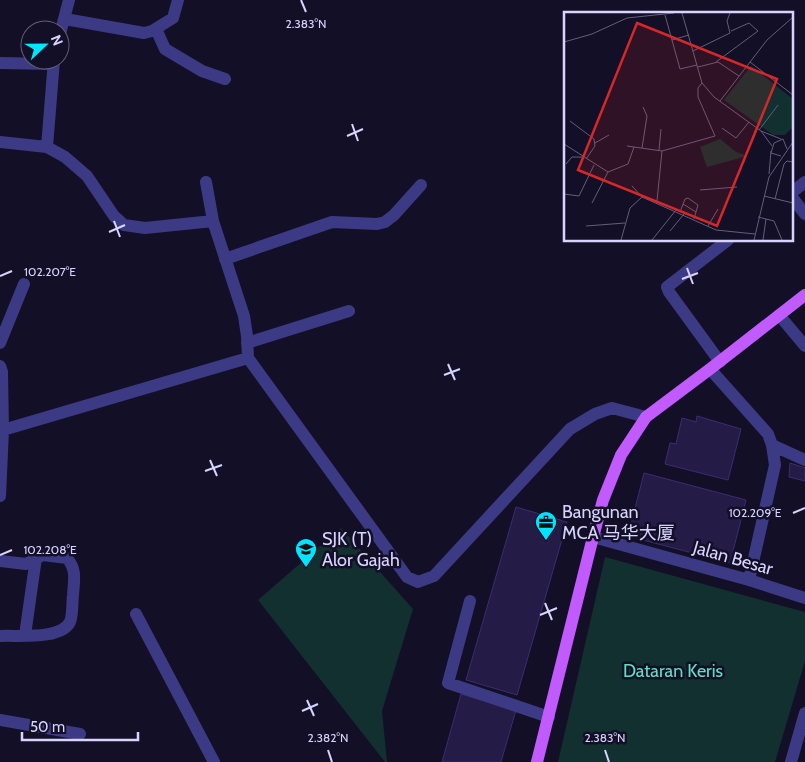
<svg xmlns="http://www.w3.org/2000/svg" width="805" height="762" viewBox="0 0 805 762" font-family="Cabin,'Noto Sans SC',sans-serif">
<rect width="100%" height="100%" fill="#130f26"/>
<path fill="#12302f" d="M341 528 413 609 382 711 387 762H385L258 600Z
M605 557 805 612V661L775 762H558Z"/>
<path fill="#241b47" stroke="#3b2d73" d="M697 416 741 429 728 480 665 464 670 443 676 444 682 418 696 422Z
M790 463 805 468V481L789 477Z
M644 473 746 500 730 563 628 536Z
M516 507 567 522 517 695 466 680Z
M461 694 516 710 501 762H442Z"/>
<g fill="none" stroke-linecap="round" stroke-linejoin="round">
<path stroke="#3d3a85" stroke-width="12" d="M65 19 144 33 152 31 173 18 178 0
M156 29 165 49 202 71 225 79
M60 34 69 0
M0 63 53 64
M0 142 47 147 65 157 87 176 114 216 124 225 145 228 213 221
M47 147 54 60
M206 182 213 221 244 316 247 336 248 358
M791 193 805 182
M791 196 805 214
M225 259 332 222 377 224 385 222 394 215 421 185
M779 315 805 346
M0 343 24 284
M247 343 349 311
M720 362 669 292 667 287 728 240
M0 366 2 372 3 430 0 496
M710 369 768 434 772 445 775 465 749 580
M3 430 248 358 407 577 418 582 434 576 570 429 595 414 612 408 646 417
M772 445 805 460
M593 537 749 580 805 598
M0 561 26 564 43 555 67 558C77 570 74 580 73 595 72 602 73 615 70 622 61 640 18 635 0 636
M470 601 448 683 549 717
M136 614 214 762
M25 635 36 558
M0 720 80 734
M791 762 805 713"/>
<path stroke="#c25bff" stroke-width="12" d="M537 762 593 537 603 500 621 455 646 417 710 369 805 295"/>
</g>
<path fill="none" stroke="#d9d4ff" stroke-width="2" d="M301 0 306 12M352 124 358 141M347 136 363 129M114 221 120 237M109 232 125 225M687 268 693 284M0 276 12 271M682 279 698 273M448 364 455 380M444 375 460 369M210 460 217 476M205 471 222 465M793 513 805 508M0 555 12 550M545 603 552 620M540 615 557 608M307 700 314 716M302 711 318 704M328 750 332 762M605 750 609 762"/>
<defs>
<g id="office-pin" transform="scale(1.125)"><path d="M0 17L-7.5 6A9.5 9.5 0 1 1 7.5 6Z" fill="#00e5ff" stroke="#130f26"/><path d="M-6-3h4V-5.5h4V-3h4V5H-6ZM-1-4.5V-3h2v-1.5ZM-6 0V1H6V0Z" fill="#111"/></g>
<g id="school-pin" transform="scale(1.125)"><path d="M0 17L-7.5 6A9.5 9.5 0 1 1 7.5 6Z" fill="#00e5ff" stroke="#130f26"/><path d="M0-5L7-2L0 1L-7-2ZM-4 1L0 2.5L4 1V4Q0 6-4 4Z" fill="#111"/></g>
</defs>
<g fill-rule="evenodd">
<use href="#office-pin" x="546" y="522"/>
<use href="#school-pin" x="306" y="549"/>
</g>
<g text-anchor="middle" stroke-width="5" stroke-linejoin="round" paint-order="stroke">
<g font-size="18" fill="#d9d4ff" stroke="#130f26" text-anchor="start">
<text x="562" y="518">Bangunan<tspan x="562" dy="21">MCA 马华大厦</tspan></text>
<text x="322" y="545">SJK (T)<tspan x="322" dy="21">Alor Gajah</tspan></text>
</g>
<g font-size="18" fill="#d9d4ff" stroke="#130f26">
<text transform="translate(733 558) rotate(16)" y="6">Jalan Besar</text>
</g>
<g font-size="18" fill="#5fe0c0" stroke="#130f26">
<text x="673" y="677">Dataran Keris</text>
</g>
</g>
<g transform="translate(564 12)">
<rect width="229" height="229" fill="#130f26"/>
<path d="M187 54 229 87V115L221 123H209L160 88ZM156 127 172 140 183 144 143 155 136 135Z" fill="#12302f"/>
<path fill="none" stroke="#625e7d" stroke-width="1" d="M118 1 138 71 150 85 197 119 208 134M101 3 116 57 133 53M108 28 125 23M0 30 28 22 63 6 110 1M129 39 166 21 163 9 166 1M152 50 194 19 185 11 167 19M186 50 229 83M134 55 154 50 175 64M156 89 203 28 229 5M6 109 30 127 31 134 22 147M158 116 172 126 185 110M195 118 214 93M197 119 217 127M31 131 45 123M0 132 44 160M63 134 98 139M78 136 83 104 79 95M95 138 97 117M217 144 207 141 210 131 219 127 223 137M2 152 8 145H19M205 162 207 139M68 174 78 185 152 218 191 222M136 178 173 175M0 182 15 184 30 153M200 184 229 191M211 187 220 152 223 149 229 150M93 189 98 139 151 124 134 85V76L138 71M28 191 44 160 64 152 70 135M119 192 132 200M116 200 121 187 124 186 134 193 130 207M194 205 202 207 199 228M202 207 210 209 218 228M22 214 61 211M144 214 154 197M106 219 120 202M57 228 66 196 78 185M88 228 112 198M190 228 205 165 229 130"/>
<path fill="#d62828" fill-opacity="0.15" stroke="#d62828" stroke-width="2.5" d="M73 11 213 67 153 214 14 158Z"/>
<rect width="229" height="229" fill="none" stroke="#d9d4ff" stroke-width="2.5"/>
</g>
<g font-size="12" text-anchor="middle" fill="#d9d4ff" stroke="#130f26" stroke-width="5" stroke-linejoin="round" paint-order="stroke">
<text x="306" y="28">2.383°N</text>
<text x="50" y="276">102.207°E</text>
<text x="755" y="517">102.209°E</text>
<text x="50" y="554">102.208°E</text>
<text x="328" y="742">2.382°N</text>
<text x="605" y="742">2.383°N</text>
</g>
<g transform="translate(45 45) rotate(68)"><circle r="24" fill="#130f26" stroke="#625e7d"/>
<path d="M0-4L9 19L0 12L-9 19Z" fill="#00e5ff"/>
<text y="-8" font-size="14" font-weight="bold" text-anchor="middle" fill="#d9d4ff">N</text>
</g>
<path d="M22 732v8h116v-8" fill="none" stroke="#d9d4ff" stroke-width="2.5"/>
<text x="30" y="732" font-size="15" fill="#d9d4ff" stroke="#130f26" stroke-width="4" paint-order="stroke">50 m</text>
</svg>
